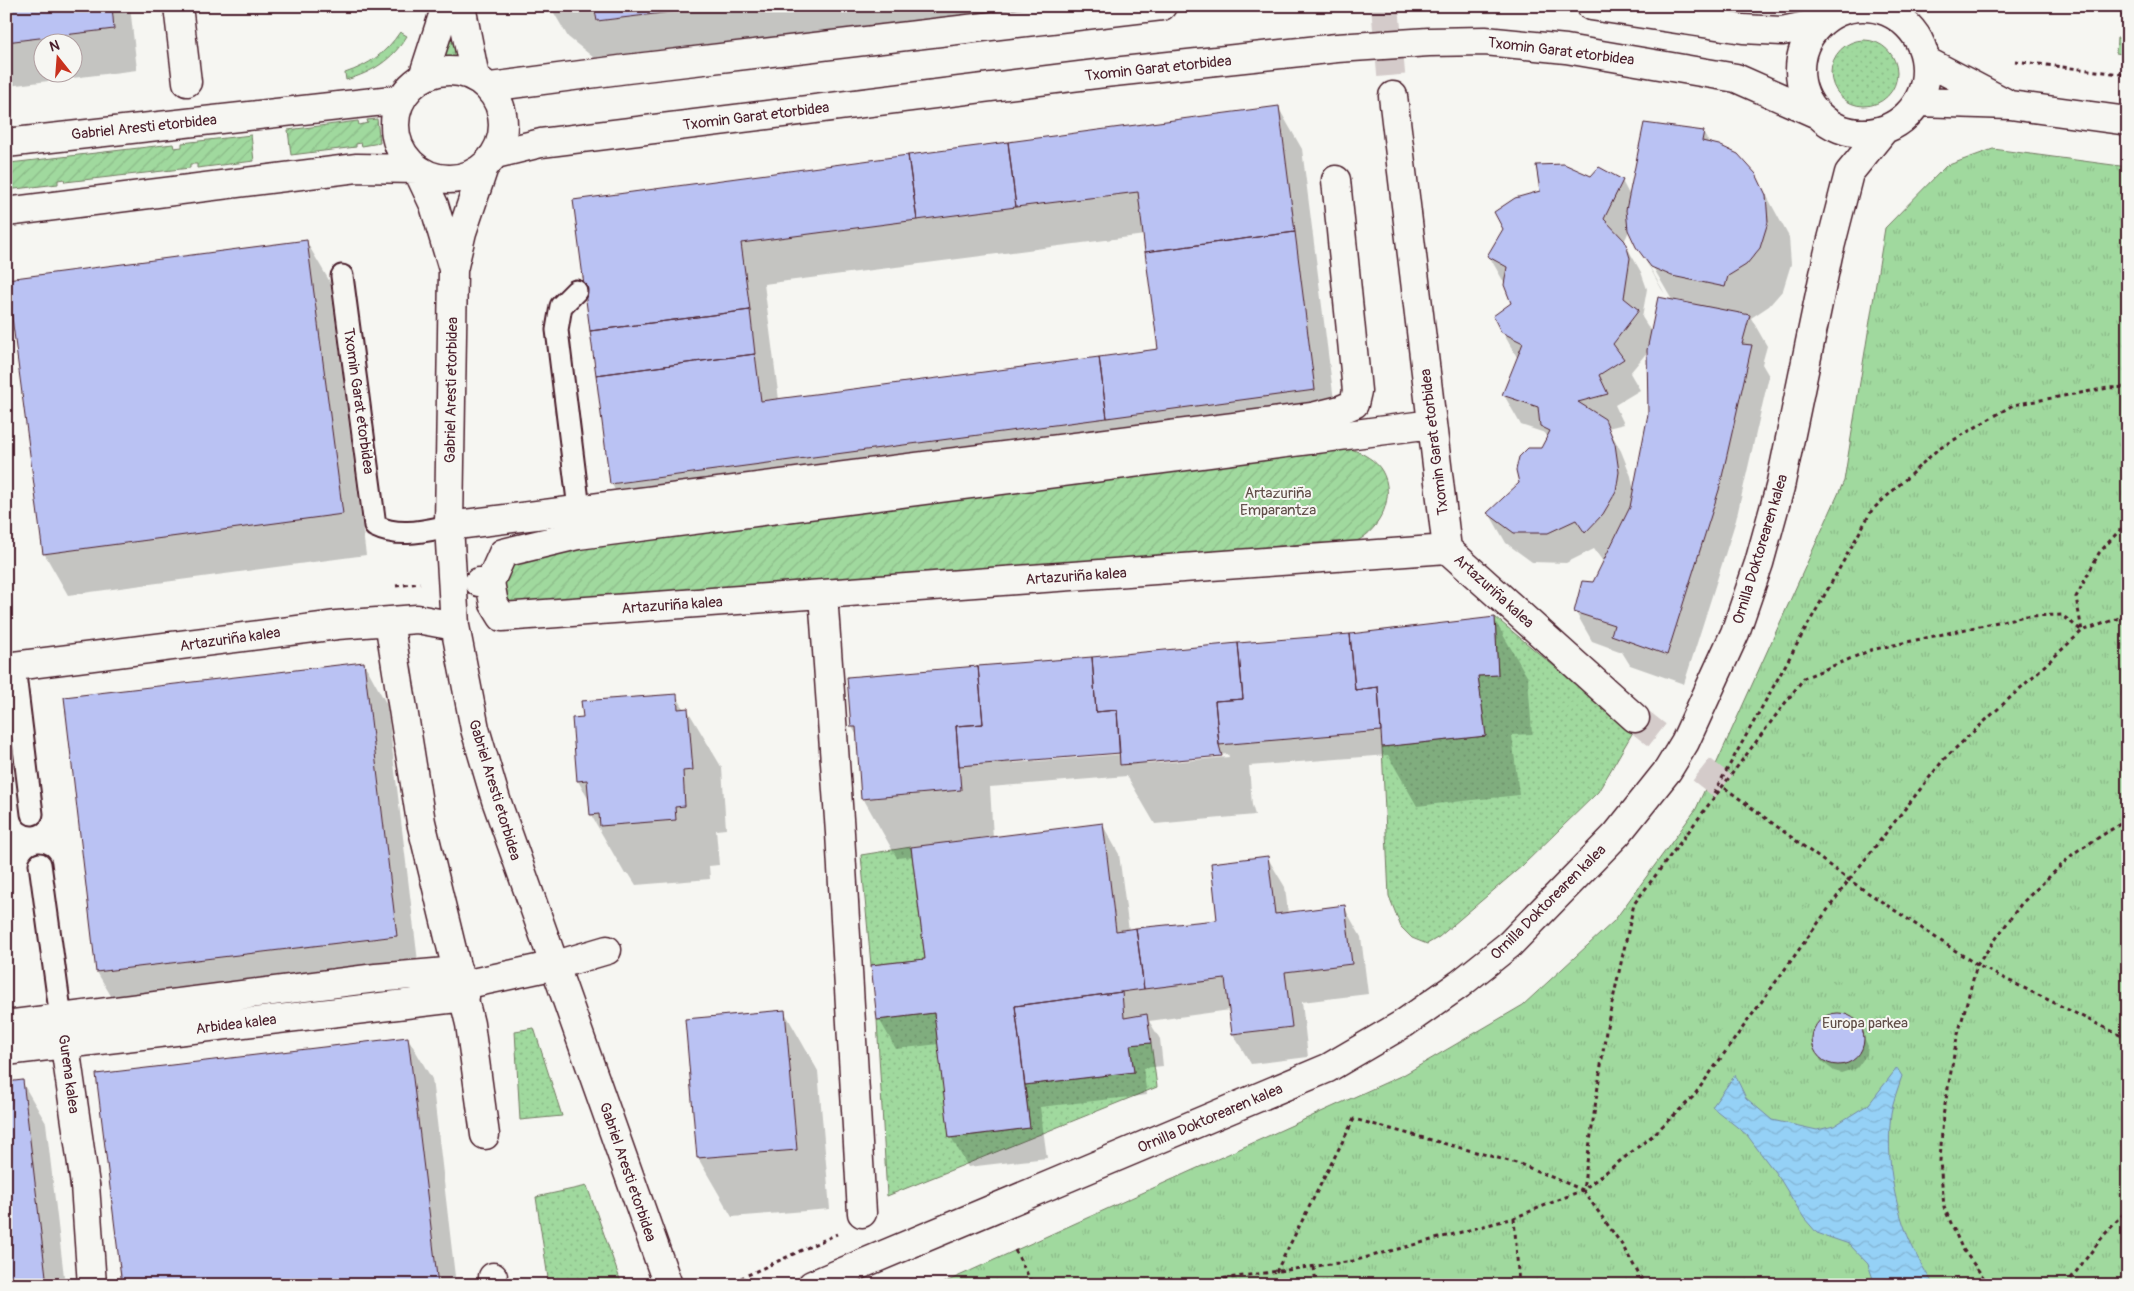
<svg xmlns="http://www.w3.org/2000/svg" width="2134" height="1291" viewBox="0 0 2134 1291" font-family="Pangolin,sans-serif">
<defs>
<pattern id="grass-dots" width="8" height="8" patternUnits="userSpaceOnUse" patternTransform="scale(1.25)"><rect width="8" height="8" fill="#a0d99e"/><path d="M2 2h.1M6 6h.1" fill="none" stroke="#8bba88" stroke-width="1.8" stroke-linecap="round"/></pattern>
<pattern id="park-tufts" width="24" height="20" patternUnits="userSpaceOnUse" patternTransform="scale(1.25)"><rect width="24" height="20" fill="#a0d99e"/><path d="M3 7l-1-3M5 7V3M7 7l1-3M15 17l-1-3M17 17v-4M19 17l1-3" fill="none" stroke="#8bba88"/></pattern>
<pattern id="garden-furrows" width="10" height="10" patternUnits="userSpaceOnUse" patternTransform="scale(1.25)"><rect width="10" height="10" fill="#a0d99e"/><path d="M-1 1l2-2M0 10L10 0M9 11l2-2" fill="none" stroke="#8bba88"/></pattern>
<pattern id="water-waves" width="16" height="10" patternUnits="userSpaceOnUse" patternTransform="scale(1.25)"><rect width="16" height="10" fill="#95d1f6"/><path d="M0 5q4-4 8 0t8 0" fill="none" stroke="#82b3d3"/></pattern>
</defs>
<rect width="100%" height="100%" fill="#f6f6f2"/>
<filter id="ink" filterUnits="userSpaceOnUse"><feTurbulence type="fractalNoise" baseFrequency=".02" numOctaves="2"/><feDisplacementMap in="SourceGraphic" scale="10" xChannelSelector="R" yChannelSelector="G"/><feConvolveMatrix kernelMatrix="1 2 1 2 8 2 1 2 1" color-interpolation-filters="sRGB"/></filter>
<g filter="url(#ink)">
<path fill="url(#grass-dots)" stroke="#757c64" d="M449 6 458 58 444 60Z
M400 32 407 36C392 60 373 72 346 80L345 73C369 65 386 53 400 32Z
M1831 73a33 33 0 1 1 66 0a33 33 0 1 1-66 0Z
M1495 617 1633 732 1598 792 1522 866 1439 937 1427 944 1412 938 1401 927 1389 896 1382 747 1486 736 1478 676 1498 675Z
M911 847 925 959 871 965 861 855Z
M934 1013 950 1138 1030 1128 1025 1085 1134 1072 1130 1045 1151 1043 1157 1087 887 1196 877 1020Z
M534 1028 562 1116 520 1120 515 1031Z
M587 1186 622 1285H549L536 1197Z"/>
<path fill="url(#park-tufts)" stroke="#757c64" d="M1993 149 2128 167V1285H939L1405 1074 1523 1005 1614 921 1696 809 1844 481 1885 228 1946 166Z"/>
<path fill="url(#garden-furrows)" stroke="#757c64" d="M2117 38H2128V55L2116 53Z
M377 119 380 143 362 146 361 143 356 144V147L291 155 288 130 358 121 359 125 368 123 367 120Z
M251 135 254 161 197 168V164H190V168L65 182 64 179 58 180V184L6 190V168H10V163L173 144 174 148 182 147V143Z
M1351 449C1362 453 1376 460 1382 471 1396 495 1381 529 1357 541 1347 546 1326 543 1314 543L603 606 514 612 503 602 498 578 514 556Z"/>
<path fill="url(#water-waves)" stroke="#778aa5" d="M1897 1068 1902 1076C1898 1088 1893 1101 1891 1113 1884 1174 1900 1235 1934 1285H1875L1868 1264 1849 1244 1817 1233 1804 1218 1780 1179 1747 1135 1712 1107 1735 1075 1746 1098 1772 1120 1817 1130 1834 1126 1869 1104Z"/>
<path fill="#0003" fill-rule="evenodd" d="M6 6H130L137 70 8 86 6 83ZM42 42H72V72H42Z
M550 6H1233L632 80 599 62 568 37Z
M1278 107 1302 149 1338 432 635 524 611 483 574 201ZM1145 235 1159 350 779 400 764 284Z
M1703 133 1710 144 1755 174 1789 237 1791 264 1783 290 1769 306 1751 318 1767 346 1762 364 1769 376 1736 520 1684 684 1630 665 1622 652 1592 641 1575 611 1594 584 1604 563 1594 549 1566 563 1532 562 1506 543 1489 513 1521 483 1548 438 1545 433 1521 425 1504 395 1518 359 1502 331 1512 304 1505 284 1489 256 1592 177 1622 181 1630 196ZM1629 231 1661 288 1665 294 1648 264 1650 262 1672 300 1652 333 1642 317 1647 289 1641 272 1624 242ZM1648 351 1649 415 1634 491 1631 476 1621 451 1608 428 1624 424 1615 405 1640 390 1630 373Z
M306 241 330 282 366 555 68 595 44 553Z
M1494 619 1528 678 1532 734 1512 735 1519 795 1417 806 1388 755 1249 766 1252 805 1255 815 1155 824 1127 776 990 787 993 838 1102 824 1119 854 1129 931 1219 921 1267 857 1285 887 1288 913 1344 907 1361 937 1368 994 1302 1002 1308 1057 1251 1064 1233 1034 1230 1010 1149 1021 1160 1039 1163 1066 1143 1068 1147 1095 1040 1107 1047 1158 968 1167 951 1137 939 1044 896 1049 879 1019 926 960 914 856 897 858 863 798 858 737 852 727 1349 635ZM1125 751V754L1014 763V760ZM1228 754 1229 757 1147 764 1145 762Z
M364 663 387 705 420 978 121 1013 97 972Z
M676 695 684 709H687L722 768 726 829 716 830 719 865 709 866 710 879 636 885 629 874H625L591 815 590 802 578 781 574 719Z
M784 1011 818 1071 830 1209 732 1217 698 1158Z
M1842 1015 1857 1023 1868 1046 1867 1054 1857 1068 1841 1073 1834 1071 1821 1061 1817 1053 1813 1037 1819 1022 1826 1017Z
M408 1038 432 1079 456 1285H123Z
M22 1082 46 1123 65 1285H6Z"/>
<path fill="#bac2f3" stroke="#4a1f2b" d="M6 6H112L114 29 6 42Z
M594 6H720L597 21Z
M1279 106 1295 232 1145 252 1138 192 1016 207 1008 142Z
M1644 123 1704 131 1702 141 1719 145 1738 154 1756 174 1766 195 1768 222 1760 248 1746 265 1728 276 1725 287 1672 276 1651 267 1636 247 1628 230 1626 210Z
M1008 142 1016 207 917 220 908 155Z
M908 155 917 220 741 243 750 310 590 331 573 200Z
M1564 164 1591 176 1599 167 1623 180 1604 219 1625 241 1630 258 1624 298 1639 310 1613 344 1624 359 1599 375 1608 394 1578 402 1605 419 1615 444 1619 472 1616 492 1603 514 1585 533 1576 520 1548 533H1514L1487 513 1519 483 1516 470 1519 457 1528 448H1541L1550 431 1540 426 1538 407 1502 395 1523 343 1501 332 1493 316 1511 303 1504 285 1507 267 1487 256 1503 229 1494 212 1515 198 1540 191 1536 165Z
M1295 232 1315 390 1107 418 1099 357 1158 349 1145 252Z
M307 240 343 514 43 554 7 279Z
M1658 297 1750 315 1742 344 1752 345 1719 490 1667 655 1611 635 1614 625 1574 612 1582 581 1593 582 1630 507 1648 414 1647 350Z
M750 310 755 354 596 375 590 331Z
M755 354 761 401 1099 357 1107 418 610 484 596 375Z
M1495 617 1498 675 1478 676 1486 736 1382 747 1378 687 1355 690 1350 634Z
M1350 634 1355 690 1378 687 1381 731 1219 745 1215 701 1243 699 1238 643Z
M1238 643 1243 699 1215 701 1219 745 1222 756 1120 765 1117 710 1096 712 1092 657Z
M1092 657 1096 712 1117 710 1120 753 959 766 956 726 983 724 978 666Z
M364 662 397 936 96 972 64 697Z
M978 666 983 724 956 726 961 790 861 799 856 727H851L847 677Z
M677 694 678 709 688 708 693 770 683 771 685 806 675 807 676 820 600 826 599 814 590 815 587 780 577 781 572 718 583 717 581 701Z
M1103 823 1116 931 1136 928 1144 989 1015 1006 1030 1128 949 1138 934 1013 877 1020 871 965 925 959 911 847Z
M1268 856 1275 914 1345 905 1352 964 1285 972 1292 1027 1232 1034 1225 979 1144 989 1136 928 1217 920 1211 863Z
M1122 992 1124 1018 1147 1014 1151 1043 1130 1045 1134 1072 1025 1085 1015 1006Z
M785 1010 797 1150 697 1158 685 1019Z
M1812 1039a26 26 0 1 1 52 0a26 26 0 1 1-52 0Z
M408 1037 438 1285H122L96 1074Z
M23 1080 47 1285H6V1082Z"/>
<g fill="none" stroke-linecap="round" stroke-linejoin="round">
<path stroke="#d4cbca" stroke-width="28" stroke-dasharray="28 14" stroke-linecap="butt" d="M1385 6 1393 96
M1635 718 1725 788"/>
<g stroke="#4a1f2b" stroke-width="25">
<path id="service" d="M342 276 375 526C399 538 424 531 449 526
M576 291 561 306 557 330 579 509
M14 666 32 814
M40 864 61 1018"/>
</g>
<g stroke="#4a1f2b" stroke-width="31">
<path id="pedestrian" d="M178 6 187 82
M1393 96 1447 549
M479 582H490L494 604 502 617 1447 549 1635 718
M490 582 503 553 578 535 1432 424
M823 594 840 833 862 1213
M85 1185 92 1285
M493 1277V1285"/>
</g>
<g stroke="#4a1f2b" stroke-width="31">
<path id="minor" d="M461 6 475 77
M1591 6 1743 29 1782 31 1820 23
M1800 70a63 63 0 1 1 126 0a63 63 0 1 1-126 0Z
M1926 61 2004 102
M395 125a54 54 0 1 1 108 0a54 54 0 1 1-108 0Z
M423 77 446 6
M490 87 627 69 1162 6
M1918 102 2010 105 2128 121
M6 143 401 99
M496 154 541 143 1104 73 1337 48 1429 42 1485 41 1566 49 1736 78 1815 113
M484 167 462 232 453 270 449 526 455 626 475 729 496 800 668 1285
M417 169 434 205 453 269
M6 212 357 168 417 169
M449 526 1312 417 1340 410 1354 404 1357 391 1336 180
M389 621 421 822 470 1024 485 1135
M6 667 337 625 417 619 455 626
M463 985 556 965 607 950
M6 1025 376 978 458 971
M62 1025 85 1185
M6 1051 465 997
M812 1285 1328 1068 1403 1024 1460 984 1510 944 1617 834 1668 770 1685 742 1735 633 1759 563 1780 487 1828 255 1849 173 1884 130"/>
</g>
<path stroke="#4a1f2b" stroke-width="3" stroke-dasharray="4 4" stroke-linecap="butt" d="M2120 6 2125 24 2128 23
M2015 61 2128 75
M396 586 420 583
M1725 788 1849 880 1977 965 2128 1039
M1714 793 1872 510 1937 450 2013 405 2108 388 2128 387
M1583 1190 1622 1245 1645 1285
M1514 1218 1519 1285
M1015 1250 1033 1285
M1314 1267 1316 1285
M1276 1272 1354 1119 1520 1164 1583 1190 1606 1031 1634 904 1804 678 1871 650 2025 616 2062 615 2082 631 2076 597 2099 553 2128 521
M1176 1285 1353 1261 1514 1218 1583 1190 1652 1136 1693 1097 1849 880 1944 759 2082 631 2128 615
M1989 1285 1962 1248 1944 1207 1940 1161 1943 1116 1957 1038 1977 965 2021 904 2074 853 2128 819
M2066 1285 2104 1235 2128 1209"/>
<use href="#service" stroke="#f6f6f2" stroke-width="21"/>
<use href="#pedestrian" stroke="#f6f6f2" stroke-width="28"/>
<use href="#minor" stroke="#f6f6f2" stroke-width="28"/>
<path stroke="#4a1f2b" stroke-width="3" stroke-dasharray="4 4" stroke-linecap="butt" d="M726 1285 837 1234"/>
</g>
</g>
<g text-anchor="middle" stroke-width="4" stroke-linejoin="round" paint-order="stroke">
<g font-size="15" fill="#4a1f2b" stroke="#f6f6f2">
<text transform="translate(1561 51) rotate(7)" y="5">Txomin Garat etorbidea</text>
<text transform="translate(1158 68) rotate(-6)" y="5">Txomin Garat etorbidea</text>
<text transform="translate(756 116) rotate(-7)" y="5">Txomin Garat etorbidea</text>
<text transform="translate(144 127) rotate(-6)" y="5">Gabriel Aresti etorbidea</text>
<text transform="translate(451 390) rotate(-89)" y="5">Gabriel Aresti etorbidea</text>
<text transform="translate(359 401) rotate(82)" y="5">Txomin Garat etorbidea</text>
<text transform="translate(1434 442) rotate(-97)" y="5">Txomin Garat etorbidea</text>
<text transform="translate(1760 549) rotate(-73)" y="5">Ornilla Doktorearen kalea</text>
<text transform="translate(1076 576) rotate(-4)" y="5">Artazuriña kalea</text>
<text transform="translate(1494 591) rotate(42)" y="5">Artazuriña kalea</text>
<text transform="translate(672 605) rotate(-4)" y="5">Artazuriña kalea</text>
<text transform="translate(230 639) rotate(-8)" y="5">Artazuriña kalea</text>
<text transform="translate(495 790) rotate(73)" y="5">Gabriel Aresti etorbidea</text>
<text transform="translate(1548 902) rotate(-45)" y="5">Ornilla Doktorearen kalea</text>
<text transform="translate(236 1024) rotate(-7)" y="5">Arbidea kalea</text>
<text transform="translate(69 1074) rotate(82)" y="5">Gurena kalea</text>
<text transform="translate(1210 1118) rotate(-23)" y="5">Ornilla Doktorearen kalea</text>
<text transform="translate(628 1172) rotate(71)" y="5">Gabriel Aresti etorbidea</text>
</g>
<g font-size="15" fill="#604e48" stroke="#f6f6f2">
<text x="1278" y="498">Artazuriña<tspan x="1278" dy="17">Emparantza</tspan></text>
<text x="1865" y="1028">Europa parkea</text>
</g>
</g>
<rect width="2134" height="1291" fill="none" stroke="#f6f6f2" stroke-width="25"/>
<rect x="12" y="12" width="2109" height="1266" fill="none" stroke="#4a1f2b" stroke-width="2" filter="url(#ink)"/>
<g transform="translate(58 58) rotate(343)"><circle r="24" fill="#f6f6f2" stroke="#b1a0a2"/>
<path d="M0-4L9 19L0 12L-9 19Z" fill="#c8321e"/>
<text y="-8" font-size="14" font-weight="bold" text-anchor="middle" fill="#4a1f2b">N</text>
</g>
</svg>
